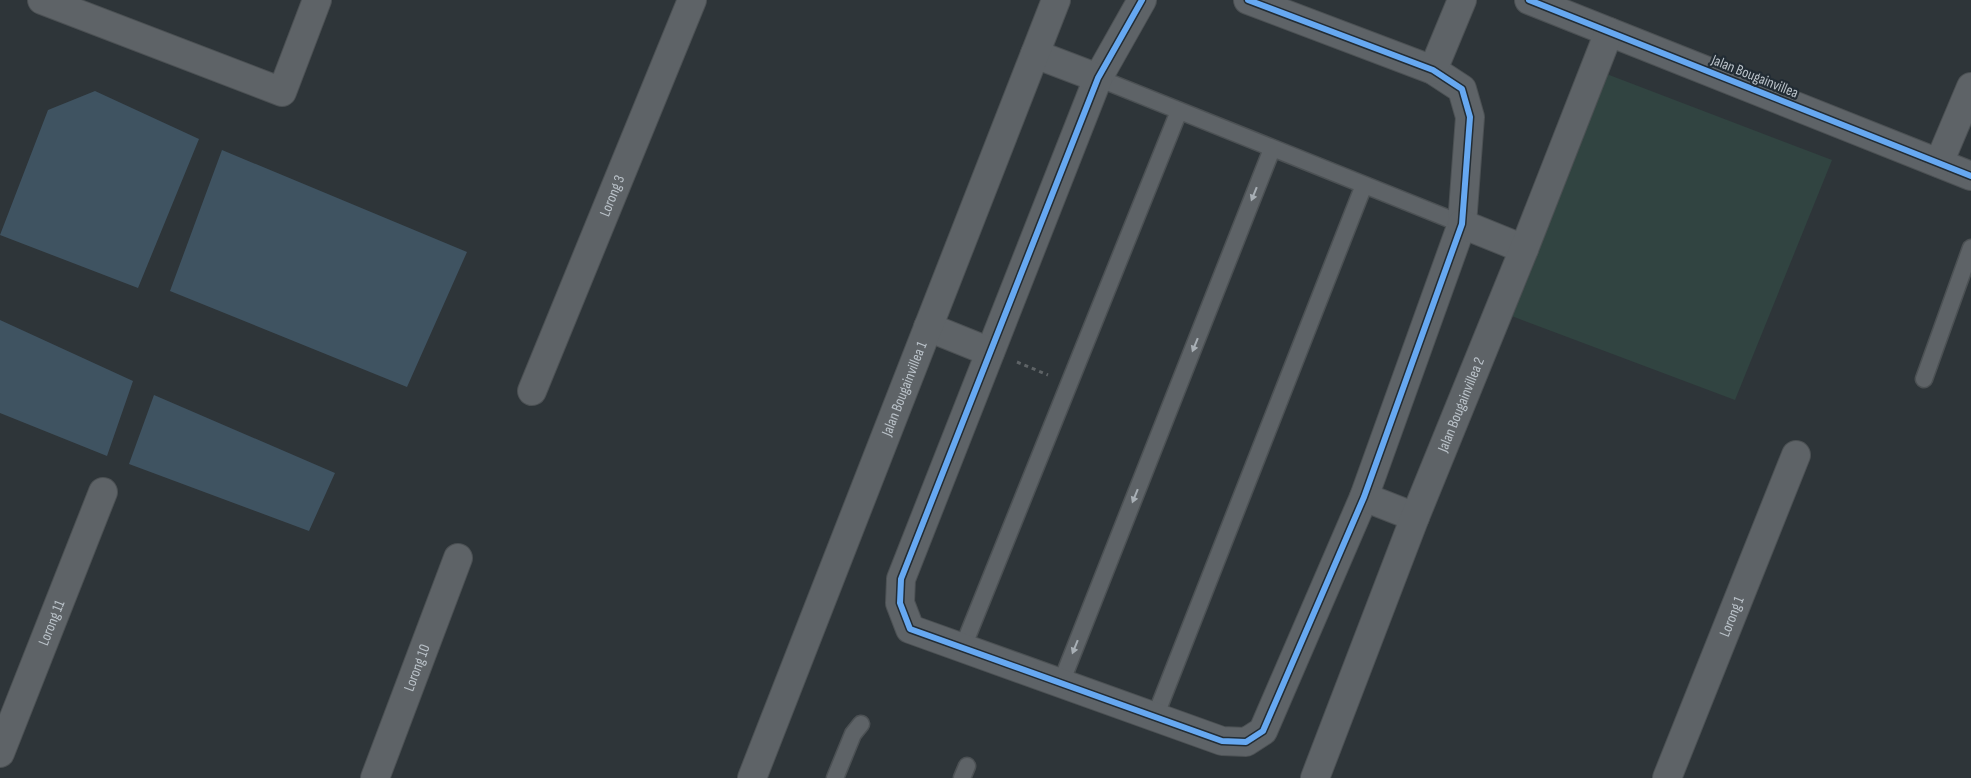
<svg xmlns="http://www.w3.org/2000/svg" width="1971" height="778" viewBox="0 0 1971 778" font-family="'Sofia Sans Condensed',sans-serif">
<rect width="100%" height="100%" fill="#2e3539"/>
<path fill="#314441" d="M1604 73 1832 160 1735 400 1509 315Z"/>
<path fill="#3f5361" d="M95 91 199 139 138 288 0 235 48 110Z
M222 150 467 252 407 387 170 291Z
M0 320 133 381 107 456 0 413Z
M154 395 335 473 309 531 129 464Z"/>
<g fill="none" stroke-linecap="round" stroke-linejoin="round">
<g stroke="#4c5154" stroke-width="19">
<path id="service" d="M1098 78 1462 224
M1924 379 1971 248
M963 647 1179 111
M1061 683 1272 149
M1155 717 1364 185
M835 778 853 734 861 724
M962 778 967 766"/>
</g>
<g stroke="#4c5154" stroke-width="30">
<g id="minor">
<path d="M42 0 282 92 317 0"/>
<path d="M1142 0 1098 78 901 579 900 603 910 629 1222 741 1246 742 1263 731 1364 497 1462 224 1470 117 1462 89 1433 70 1248 0"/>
<path d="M1529 0 1971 176"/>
<path d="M1035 54 1098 78"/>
<path d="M1433 70 1462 0"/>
<path d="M1939 163 1971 87"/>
<path d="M1462 224 1524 249"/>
<path d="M928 327 990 352"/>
<path id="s1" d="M532 391 692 0"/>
<path d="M1364 497 1415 517"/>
<path id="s2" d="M0 753 103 492"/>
<path id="s3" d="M375 778 458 558"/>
<path id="s4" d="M752 778 1056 0"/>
<path id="s5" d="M1315 778 1415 517 1524 249 1609 32"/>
<path id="s6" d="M1667 778 1796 455"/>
</g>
</g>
<path stroke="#5e6366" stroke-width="3" stroke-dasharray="4 4" stroke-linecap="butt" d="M1017 362 1048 375"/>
<use href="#service" stroke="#5e6367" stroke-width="16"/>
<use href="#minor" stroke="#5e6367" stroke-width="28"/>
<g stroke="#222c34" stroke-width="9">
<path id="cycleway" d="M1142 0 1098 78 901 579 900 603 910 629 1222 741 1246 742 1263 731 1364 497 1462 224 1470 117 1462 89 1433 70 1248 0
M1529 0 1971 176"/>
</g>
<use href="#cycleway" stroke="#66a8f1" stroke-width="6"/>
</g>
<defs><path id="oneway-solid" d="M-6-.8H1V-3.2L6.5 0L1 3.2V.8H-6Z" transform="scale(1.25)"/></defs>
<g fill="#a8afb5">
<use href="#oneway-solid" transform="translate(1254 194) rotate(112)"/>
<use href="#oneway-solid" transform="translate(1195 345) rotate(112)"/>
<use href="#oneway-solid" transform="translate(1135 496) rotate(112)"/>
<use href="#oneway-solid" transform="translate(1075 647) rotate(112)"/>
</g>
<g text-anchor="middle" stroke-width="4.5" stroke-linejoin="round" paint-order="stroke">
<g font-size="15" fill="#bac2c9" stroke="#222c34">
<text transform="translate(1755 76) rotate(22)" y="5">Jalan Bougainvillea</text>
<text dy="5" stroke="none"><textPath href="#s1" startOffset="211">Lorong 3</textPath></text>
<text dy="5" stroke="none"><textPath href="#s4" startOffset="418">Jalan Bougainvillea 1</textPath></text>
<text dy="5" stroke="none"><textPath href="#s5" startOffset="401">Jalan Bougainvillea 2</textPath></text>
<text dy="5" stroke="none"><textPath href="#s6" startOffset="174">Lorong 1</textPath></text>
<text dy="5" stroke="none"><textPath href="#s2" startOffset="140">Lorong 11</textPath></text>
<text dy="5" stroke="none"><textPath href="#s3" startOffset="118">Lorong 10</textPath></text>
</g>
</g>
</svg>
